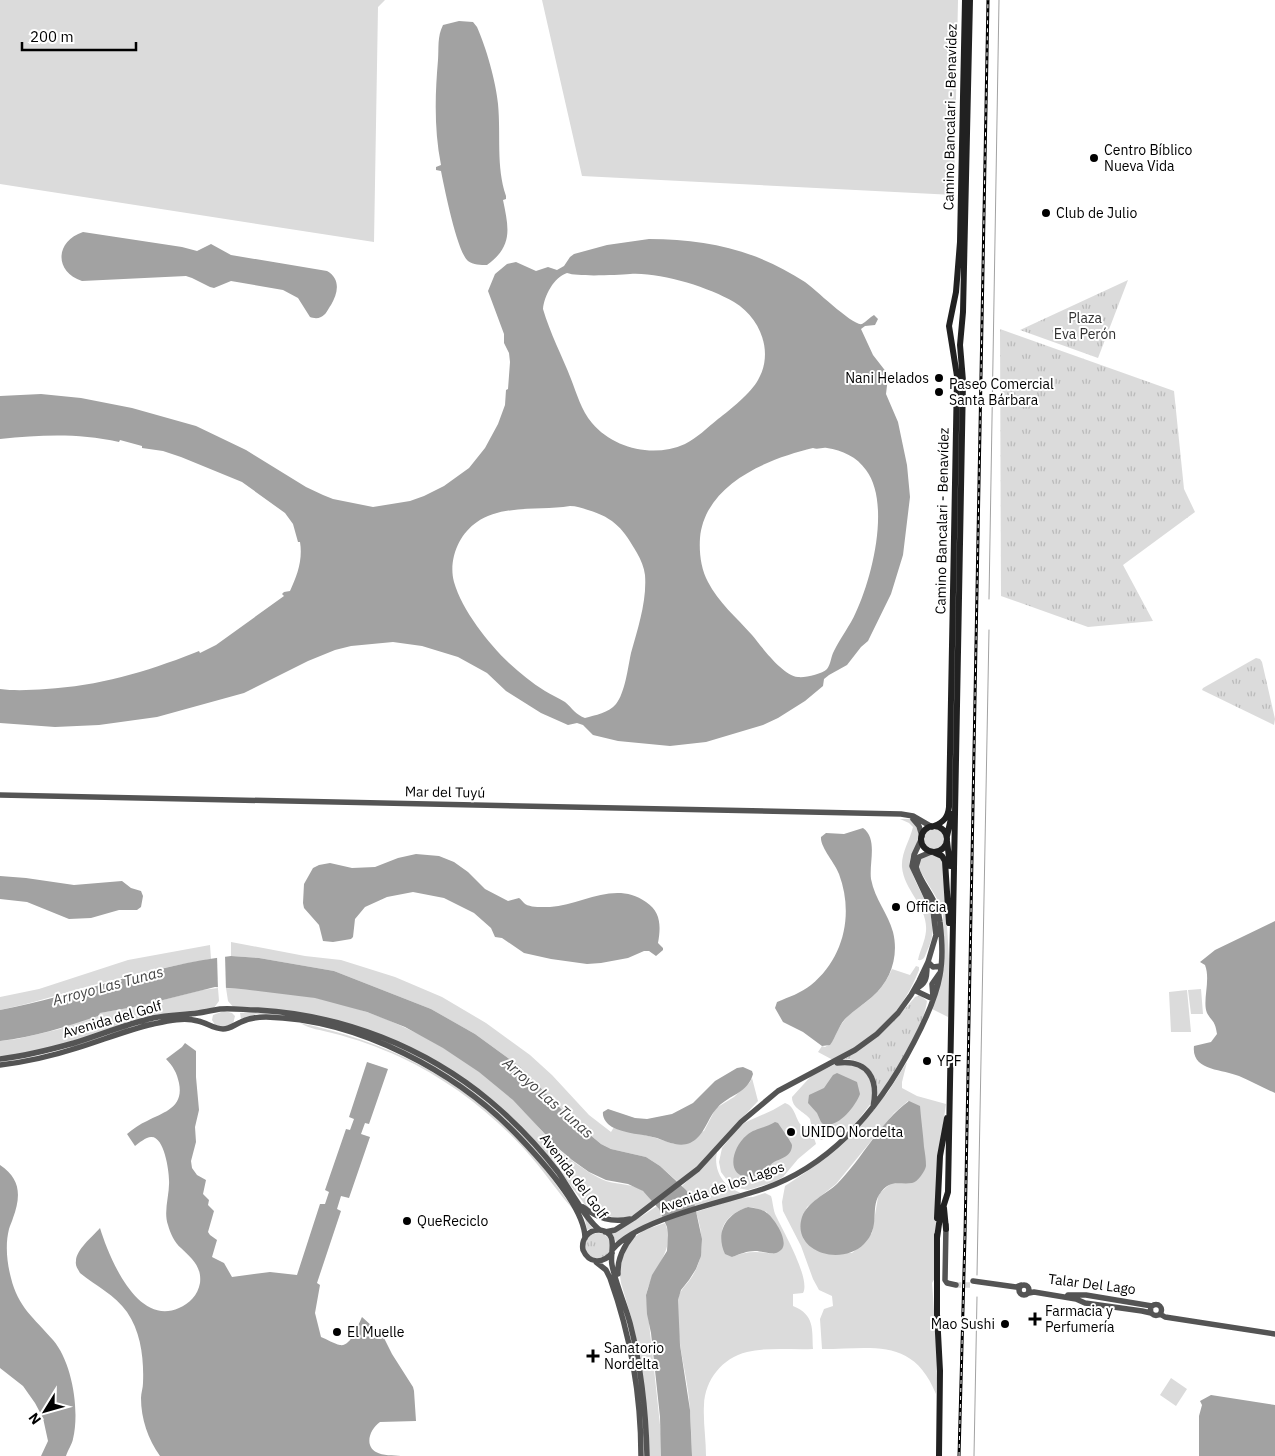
<svg xmlns="http://www.w3.org/2000/svg" width="1275" height="1456" viewBox="0 0 1275 1456" font-family="'IBM Plex Sans',sans-serif">
<defs>
<pattern id="park-tufts" width="24" height="20" patternUnits="userSpaceOnUse" patternTransform="scale(1.25)"><rect width="24" height="20" fill="#dbdbdb"/><path d="M3 7l-1-3M5 7V3M7 7l1-3M15 17l-1-3M17 17v-4M19 17l1-3" fill="none" stroke="#bababa"/></pattern>
</defs>
<rect width="100%" height="100%" fill="#fff"/>
<path fill="#dbdbdb" fill-rule="evenodd" d="M0 0H385L378 7 374 242 0 184Z
M542 0H958L954 195 582 176Z
M900 819H911L919 828C919 832 919 837 918 840 916 849 908 856 910 866 918 896 944 918 927 951 925 956 924 961 918 960 920 950 925 942 926 931 928 906 904 891 902 867 901 853 910 840 913 827L909 823Z
M923 839a11 11 0 1 1 22 0a11 11 0 1 1-22 0Z
M928 853 943 859 950 976 948 1017 932 1009 944 967 943 913 939 902 919 869 920 859Z
M231 942 305 956 341 960 395 977 442 997 486 1023 530 1055 552 1075 589 1115 611 1132 614 1127 656 1138 674 1144 704 1131 716 1108 734 1097 750 1082 752 1078 758 1101 696 1168 678 1182 660 1166 646 1157 611 1149 601 1144 571 1119 519 1066 475 1034 431 1009 334 971 259 958 231 956Z
M210 945 211 959C169 966 128 976 86 987 57 995 30 1004 0 1010V997L39 989 128 960Z
M916 966 919 967V970C902 1014 874 1038 833 1060L818 1052 822 1046 825 1047C835 1043 836 1030 843 1022 851 1011 862 1006 872 997 881 989 887 980 892 969L910 975Z
M218 988 219 1001 214 1008 193 1012 156 1015 47 1049 0 1057V1041L17 1039 60 1029 99 1013 139 1006 202 990Z
M226 988C256 990 288 992 317 998 389 1013 459 1050 513 1099 534 1119 550 1145 574 1162 584 1169 595 1177 606 1181 626 1187 638 1181 653 1201L634 1216 623 1218 605 1216 596 1213 586 1206 558 1169 526 1133 433 1060 346 1023 234 1008 228 1001Z
M1201 989 1203 1014H1191L1188 990Z
M1187 990 1191 1032H1171L1169 992Z
M224 1011 232 1013 235 1016 233 1024 223 1027 215 1025 212 1020 213 1015Z
M253 1012 292 1016 372 1036 419 1056 450 1074 480 1096 517 1128 533 1145 558 1174 592 1228 587 1230 585 1219 570 1196 479 1097 371 1037 269 1015 257 1014 241 1019 240 1013Z
M300 1023C419 1048 506 1106 573 1209 558 1193 547 1175 532 1158 496 1116 451 1081 400 1057 378 1047 356 1039 332 1033 321 1030 310 1029 300 1023Z
M907 1062 902 1082V1088L917 1096 946 1104 937 1167 935 1278 932 1283 938 1363 936 1394C913 1337 873 1349 822 1349L820 1319 824 1309 833 1306 832 1296 819 1290 813 1279 801 1246 783 1211 782 1202 785 1186 809 1170 857 1129 888 1092ZM908 1101 904 1182 890 1184 880 1193 878 1197 872 1233 863 1244 852 1253 820 1252 804 1240 801 1229 802 1219 807 1207 836 1184 894 1113Z
M836 1064 856 1065 867 1074 872 1082V1102L852 1128 821 1140 812 1128 810 1119C804 1111 792 1109 792 1097L812 1075Z
M785 1103C795 1106 795 1118 801 1125 807 1131 814 1135 816 1144L798 1159 783 1177 774 1182 748 1190 737 1188 727 1180 721 1172 719 1162 722 1148 726 1143 739 1127 746 1122 773 1110Z
M717 1152C713 1170 723 1187 741 1193L695 1207 682 1186Z
M765 1193 771 1196C773 1202 773 1210 776 1216 783 1231 811 1279 803 1293L793 1294V1306C815 1315 812 1329 813 1349 793 1350 766 1347 747 1352 722 1358 705 1380 704 1405 703 1422 706 1439 706 1456H692C691 1434 691 1413 688 1391 684 1362 675 1331 678 1300 679 1292 684 1287 689 1281 705 1260 704 1236 696 1212L739 1198 753 1197ZM748 1207 755 1208 767 1212 773 1254C758 1251 746 1251 732 1257 729 1251 722 1242 722 1235 721 1220 736 1211 748 1207Z
M657 1206 664 1218 616 1242 612 1233 642 1216Z
M665 1223C677 1251 651 1269 646 1295L661 1434V1456H649L632 1320 621 1283 619 1269 626 1248 635 1237 644 1230Z
M1171 1378 1187 1389 1176 1406 1160 1395Z"/>
<path fill="url(#park-tufts)" d="M1128 280 1098 358 1020 330Z
M1000 329 1174 391 1184 489 1195 512 1123 565 1153 621 1088 627 1001 596Z
M1256 658 1260 659 1262 662 1275 719 1274 725 1202 690 1203 688Z
M920 995 927 1001C923 1031 896 1072 878 1096 878 1075 867 1060 845 1059 872 1041 895 1022 915 997Z
M585 1246a13 13 0 1 1 26 0a13 13 0 1 1-26 0Z"/>
<path fill="#a2a2a2" fill-rule="evenodd" d="M459 21 473 22 477 27C486 47 496 82 498 104 501 136 496 166 506 196V199L503 200C509 229 513 246 487 265 481 265 473 265 468 261 457 252 444 186 441 171L436 170V167L441 165C434 130 435 95 438 60 439 48 437 37 443 25Z
M83 232 182 247 197 251 211 244 231 255 327 271C341 279 338 293 331 305 328 309 326 315 321 317 317 319 313 318 310 317L298 298 283 290 231 281 214 288 210 287 192 278 186 276 82 281C54 272 55 241 83 232Z
M649 239C707 239 756 250 805 282 814 288 854 327 862 324 866 322 870 317 874 315L878 319 875 325 865 326 861 329 873 355 887 373 888 377 886 394 898 422 907 465 910 497 903 555 891 594 868 641 861 647 847 665 829 675 824 679 823 686 805 701 778 718 763 725 706 742 670 746 618 741 593 735 583 725 577 723 568 725 541 713 506 691 487 673 458 657 422 646 393 642 351 646 335 650 308 661 244 693 157 717 99 725 55 727 0 723V689C15 691 31 690 46 689 98 686 146 672 194 653L199 651 200 653 216 645 284 596 282 594 284 592 290 591C297 576 303 560 300 542H298L293 524 285 513 242 482 181 457 163 451 142 448V446L120 440 119 442C77 433 42 435 0 439V396L41 394 81 398 132 408 196 426 246 450 306 487 323 495 333 499 373 507 410 501 424 496 444 486 469 468 485 448 498 424 505 405 506 390 508 389 510 362 509 353 504 343V334L488 291 495 274 507 264 516 262 536 271 548 267 557 270 564 266 570 257 574 254 607 245ZM567 273C578 277 616 275 630 274 660 272 708 287 734 302 761 318 774 353 758 380 752 392 729 411 718 419 707 428 697 438 685 444 654 458 614 449 592 423 581 410 577 394 571 379 562 356 550 333 543 309 544 296 554 277 567 273ZM813 448C818 450 822 447 827 448 842 450 857 457 866 470 891 503 872 578 856 612 850 626 840 638 834 651 831 656 831 664 827 669 822 674 805 678 798 677 782 675 762 647 752 635 737 618 718 602 708 582 701 569 699 553 700 538 705 484 767 459 813 448ZM570 506C576 506 582 508 588 510 615 518 624 530 637 553 641 560 644 567 645 575 647 601 638 628 631 653 628 667 625 693 616 704 609 713 595 715 585 718 576 715 572 708 565 702 559 698 551 695 545 691 532 683 520 673 509 663 488 643 462 610 454 582 448 560 459 534 477 522 503 504 540 511 570 506Z
M863 828C878 839 869 862 871 879 875 900 888 913 893 932 899 956 891 981 872 997 863 1005 854 1010 845 1019 838 1027 836 1037 830 1045L822 1046 803 1032 783 1022 775 1008 777 1002C789 997 801 993 811 985 844 958 854 914 839 874 835 863 820 847 821 837L826 833 844 834Z
M416 854 439 856 454 862 468 872 485 889 508 901 519 898C521 899 522 901 524 903 529 908 543 907 550 907 582 905 615 880 646 902 661 912 661 926 658 943L663 948V950L656 956 649 951H644L628 958 601 963 587 964 551 959 524 953 502 938 495 937 491 928 474 913 444 898 413 892 387 897 365 907 355 919 353 937 351 939 333 942 323 941 319 925 304 908 303 903 304 884 313 868 319 865 330 863 352 868 375 867 398 858Z
M0 876 26 878 74 885 122 881 131 888 141 891 143 896 141 907 137 910H119L91 918 69 919 27 902 0 899Z
M1275 921V1093C1263 1088 1251 1081 1239 1076 1223 1069 1191 1071 1194 1046L1211 1042 1217 1034C1215 1020 1212 1022 1207 1013 1202 1001 1211 980 1205 965L1200 962 1215 950Z
M231 956 259 958 334 971 431 1009 475 1034 519 1066 571 1119 601 1144 611 1149 646 1157 660 1166 686 1190 694 1202 702 1239 701 1256 696 1269 689 1280 681 1290 678 1300 680 1345 690 1410 692 1456H661L660 1417 651 1333 647 1314 646 1295 652 1275 667 1251 668 1235 667 1227 659 1209 643 1191 628 1184 606 1180 589 1172 572 1160 558 1148 513 1100 479 1072 443 1048 405 1027 367 1012 315 998 241 989 215 987 139 1006 100 1013 98 1016C65 1027 34 1037 0 1041V1010C78 995 152 965 231 956Z
M185 1043 196 1051V1077L199 1110 195 1127 196 1142 191 1161 192 1168 197 1175 206 1180 203 1194 209 1200 208 1205 214 1211 208 1232 210 1235 217 1240 212 1257 224 1263 232 1277 270 1272 297 1275 320 1204H325L329 1192 325 1190 346 1129 350 1130 354 1119 349 1117 367 1062 388 1069 369 1124 365 1123 361 1134 370 1137 349 1198 341 1196 337 1209 341 1211 317 1283 320 1285 315 1313 321 1337C327 1339 334 1344 340 1345 351 1347 358 1325 362 1317L383 1336 392 1354 413 1387 414 1391 416 1421 380 1422C370 1429 364 1445 376 1452 383 1456 393 1455 401 1456H160C148 1439 141 1419 141 1398 141 1393 143 1388 143 1383 144 1359 141 1332 127 1312 115 1295 96 1286 80 1273 78 1269 75 1266 76 1261 76 1250 92 1237 100 1228 109 1257 137 1327 179 1308 189 1304 198 1295 200 1283 202 1266 191 1258 181 1248 175 1243 170 1233 168 1225 163 1211 170 1194 169 1180 169 1170 164 1136 151 1137 146 1137 139 1143 135 1146L127 1134C133 1129 140 1124 147 1121 164 1112 184 1108 179 1083 177 1073 173 1066 166 1059L182 1047Z
M743 1067 752 1071 753 1074C748 1093 729 1095 718 1107 707 1118 705 1136 690 1143 685 1145 680 1145 675 1144 669 1143 663 1140 657 1138 643 1134 625 1134 612 1127 607 1124 602 1118 603 1112L608 1109 635 1118 647 1119 672 1114 693 1103 715 1081 737 1068Z
M837 1073 857 1082 860 1094C855 1107 839 1127 824 1125L821 1122 817 1113 808 1103 809 1095 824 1088 833 1075Z
M909 1101 920 1106C921 1119 923 1133 924 1147 925 1153 926 1160 926 1166 925 1171 918 1182 912 1183 898 1185 890 1178 879 1195 870 1210 881 1227 864 1244 841 1267 791 1252 802 1217 808 1201 825 1195 837 1184 863 1158 879 1123 909 1101Z
M775 1122 778 1123C780 1126 792 1143 792 1145 792 1156 782 1158 774 1162 768 1166 766 1173 759 1175 726 1185 728 1151 747 1135 755 1128 766 1128 775 1122Z
M0 1165C21 1179 21 1196 13 1218 12 1222 10 1225 9 1229 5 1245 7 1263 11 1278 18 1307 34 1318 53 1340 72 1362 80 1410 73 1439 72 1444 68 1450 66 1456H41L48 1441 43 1418 35 1403 23 1386 0 1368Z
M748 1207C755 1208 762 1209 767 1213 774 1218 790 1242 781 1250 774 1257 764 1251 755 1251 747 1251 740 1254 732 1257L725 1254C715 1232 726 1214 748 1207Z
M1211 1395 1275 1405V1456H1199V1416L1202 1405 1200 1401Z"/>
<path fill="#fff" d="M217 955H225L226 991 218 990Z"/>
<g fill="none" stroke-linecap="round" stroke-linejoin="round">
<path stroke="#a2a2a2" stroke-width="1" d="M989 599 999 0
M977 1275 989 630
M974 1456 977 1297"/>
<path stroke="#d9d9d9" stroke-width="5.5" stroke-dasharray="5.5 3" stroke-linecap="butt" d="M956 1285H973"/>
<path stroke="#545454" stroke-width="5.5" d="M0 795 901 814 913 816 932 827
M913 819 919 826 922 836
M928 962 933 967 941 966
M914 990C926 984 927 979 927 966
M914 990 933 999
M933 997 932 984 939 974
M0 1059C25 1056 49 1050 74 1043 100 1035 126 1024 153 1018 168 1015 183 1015 198 1013 206 1012 213 1010 220 1009 233 1008 246 1010 258 1010 343 1015 425 1047 490 1101 515 1122 538 1146 558 1172 568 1186 587 1222 600 1230
M837 1063C868 1059 879 1079 873 1107
M0 1065C26 1062 52 1056 77 1048 103 1040 127 1030 153 1024 167 1021 184 1017 198 1021 207 1023 214 1029 223 1029 230 1029 234 1025 241 1022 249 1018 258 1017 266 1017 358 1019 458 1072 520 1138 541 1160 585 1208 585 1238
M583 1207C598 1218 611 1223 630 1219
M946 1225 945 1280 947 1283 956 1285
M605 1232 615 1230 634 1218 698 1169 741 1122 778 1091 855 1050 877 1034 898 1013 911 995 919 981 928 962 936 935 933 911 912 866 914 855 921 840
M613 1249C638 1219 724 1202 763 1189 833 1165 881 1106 914 1042 925 1021 936 998 940 975 943 959 942 939 940 922 938 899 922 887 916 867L919 857 931 852
M612 1253C603 1264 589 1264 583 1250 581 1240 588 1229 600 1230 620 1233 609 1253 612 1265 616 1285 625 1304 630 1323 641 1366 646 1412 647 1456
M596 1262 606 1270 610 1278C630 1334 641 1396 641 1456
M618 1274C617 1259 623 1247 633 1235
M973 1281 1016 1287 1021 1285
M1019 1290a5 5 0 1 1 10 0a5 5 0 1 1-10 0Z
M1029 1293 1034 1292 1076 1299 1085 1303 1142 1311 1151 1313
M1068 1295H1086L1152 1306
M1150.5 1310a5.5 5.5 0 1 1 11 0a5.5 5.5 0 1 1-11 0Z
M1160 1314 1165 1317 1275 1334"/>
<path stroke="#212121" stroke-width="6" d="M934 826C944 822 948 817 949 807L957 376 949 326 956 292 960 242 965 0
M921 839a13 13 0 1 1 26 0a13 13 0 1 1-26 0Z
M947 836 952 814
M947 841 950 866
M933 852 942 856 945 861 949 923
M944 1208 946 1229
M937 1218 940 1156 947 1118
M937 1235V1314L940 1371 939 1456
M937 1238 940 1217 948 1192 963 381 960 345 963 312 970 0"/>
<g stroke="#000" stroke-width="3">
<path id="rail" d="M959 1456 965 1235 988 0"/>
</g>
<use href="#rail" stroke="#fff" stroke-width="1" stroke-dasharray="4" stroke-linecap="butt"/>
</g>
<g fill="#000" stroke="#fff" stroke-width="2">
<circle cx="1094" cy="158" r="5"/>
<circle cx="1046" cy="213" r="5"/>
<circle cx="939" cy="378" r="5"/>
<circle cx="939" cy="392" r="5"/>
<circle cx="896" cy="907" r="5"/>
<circle cx="927" cy="1061" r="5"/>
<circle cx="791" cy="1132" r="5"/>
<circle cx="407" cy="1221" r="5"/>
<path d="M1032.5 1311.5h5v5h5v5h-5v5h-5v-5h-5v-5h5z"/>
<circle cx="1005" cy="1324" r="5"/>
<circle cx="337" cy="1332" r="5"/>
<path d="M590.5 1348.5h5v5h5v5h-5v5h-5v-5h-5v-5h5z"/>
</g>
<g text-anchor="middle" stroke-width="4" stroke-linejoin="round" paint-order="stroke">
<g font-size="14" fill="#000" stroke="#fff">
<text transform="translate(950 117) rotate(-89)" y="5">Camino Bancalari - Benavídez</text>
<text transform="translate(942 521) rotate(-89)" y="5">Camino Bancalari - Benavídez</text>
<text transform="translate(445 792) rotate(1)" y="5">Mar del Tuyú</text>
<text transform="translate(112 1019) rotate(-16)" y="5">Avenida del Golf</text>
<text transform="translate(574 1176) rotate(53)" y="5">Avenida del Golf</text>
<text transform="translate(722 1187) rotate(-19)" y="5">Avenida de los Lagos</text>
<text transform="translate(1092 1284) rotate(7)" y="5">Talar Del Lago</text>
</g>
<g font-size="14" fill="#000" stroke="#fff" text-anchor="start">
<text x="1104" y="155">Centro Bíblico<tspan x="1104" dy="16">Nueva Vida</tspan></text>
<text x="1056" y="218">Club de Julio</text>
<text x="929" y="383" text-anchor="end">Nani Helados</text>
<text x="949" y="389">Paseo Comercial<tspan x="949" dy="16">Santa Bárbara</tspan></text>
<text x="906" y="912">Officia</text>
<text x="937" y="1066">YPF</text>
<text x="801" y="1137">UNIDO Nordelta</text>
<text x="417" y="1226">QueReciclo</text>
<text x="1045" y="1316">Farmacia y<tspan x="1045" dy="16">Perfumería</tspan></text>
<text x="995" y="1329" text-anchor="end">Mao Sushi</text>
<text x="347" y="1337">El Muelle</text>
<text x="604" y="1353">Sanatorio<tspan x="604" dy="16">Nordelta</tspan></text>
</g>
<g font-size="14" fill="#323232" stroke="#fff">
<text x="1085" y="323">Plaza<tspan x="1085" dy="16">Eva Perón</tspan></text>
</g>
<g font-size="15" font-style="italic" fill="#434343" stroke="#fff">
<text transform="translate(108 986) rotate(-15)" y="5">Arroyo Las Tunas</text>
<text transform="translate(548 1098) rotate(41)" y="5">Arroyo Las Tunas</text>
</g>
</g>
<g transform="translate(45 1411) rotate(233)" stroke="#ffffff" stroke-width="4" paint-order="stroke">
<path d="M0-4L9 19L0 12L-9 19Z" fill="#000000"/>
<text y="-8" font-size="14" font-weight="bold" text-anchor="middle" fill="#000000">N</text>
</g>
<path d="M22 42v8h114v-8" fill="none" stroke="#000000" stroke-width="2.5"/>
<text x="30" y="42" font-size="15" fill="#000000" stroke="#ffffff" stroke-width="4" paint-order="stroke">200 m</text>
</svg>
